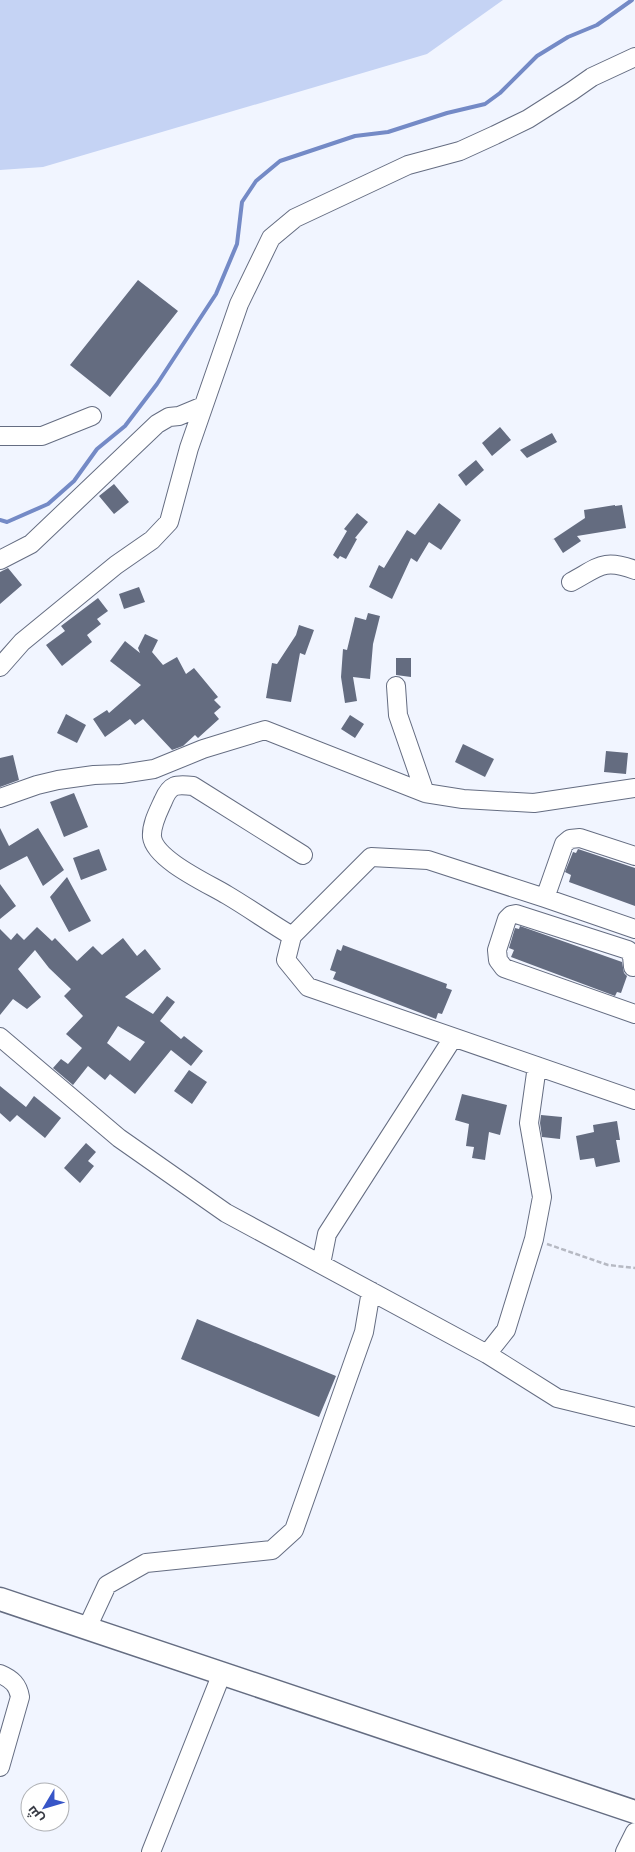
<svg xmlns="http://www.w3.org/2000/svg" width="635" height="1852" viewBox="0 0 635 1852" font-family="Literata,Cairo,serif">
<rect width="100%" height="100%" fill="#f1f5ff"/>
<path fill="#c5d3f4" d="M0 0H503L427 54 43 167 0 170Z"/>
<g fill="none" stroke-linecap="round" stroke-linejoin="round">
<path stroke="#748ac6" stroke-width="4" d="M0 520 7 522 48 504 74 481 97 449 125 426 157 384 216 294 237 244 242 202 256 181 280 161 355 136 388 132 447 113 485 104 500 93 537 56 568 37 597 25 632 0"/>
</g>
<path fill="#646c80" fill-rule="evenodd" d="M138 280 178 311 110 397 70 365Z
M500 427 511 440 492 456 482 443Z
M552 433 557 442 527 458 520 450Z
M476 460 484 470 466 486 458 475Z
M114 484 129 502 114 514 99 496Z
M439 503 461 520 441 550 429 542 417 562 411 558 392 599 369 587 379 565 384 568 407 530 415 535Z
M615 505V506L622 505 626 528 577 536 581 541 563 553 554 539 552 540 585 518 584 510Z
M357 513 368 522 355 538 357 539 346 559 340 556 338 559 333 555 347 531 344 529Z
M8 568 22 585 0 604V572Z
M139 587 145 602 124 609 119 594Z
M98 598 108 611 97 619 101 624 87 635 92 642 62 666 46 645 65 631 61 626Z
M368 613 380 616 373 644 370 679 353 677 357 701 345 703 341 677 343 649 347 650 355 617 366 620Z
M299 625 314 630 305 655 300 653 291 702 266 698 272 663 277 664 296 635Z
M145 634 158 640 152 652 163 665 177 657 186 674 194 668 218 697 214 700 221 707 214 713 219 719 198 738 195 735 183 746 172 750 143 719 135 725 130 719 105 737 93 719 107 710 109 713 141 685 110 661 125 641 140 653 138 648Z
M396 658H411V677L396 675Z
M66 714 86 725 77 743 57 733Z
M350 715 364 724 355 738 341 729Z
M463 744 494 759 485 777 455 762Z
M606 751 628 753 626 774 604 772Z
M13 755 19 780 0 787V758Z
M74 793 88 827 64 837 50 802Z
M0 828 9 846 38 828 64 870 43 886 27 856 0 870Z
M99 849 107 870 81 880 73 858Z
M578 849 635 868V906L569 882 571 875 565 872 573 852 576 853Z
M67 877 91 921 69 932 50 897Z
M0 884 16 906 0 919Z
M520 926 622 962 624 973 627 976 621 993 617 992 615 996 511 957 514 950 509 948 515 928 519 929Z
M37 927 52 941 55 938 77 961 93 946 102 955 123 938 137 956 145 949 161 969 125 997 153 1014 167 996 175 1002 160 1021 181 1039 184 1036 203 1051 191 1066 171 1050 135 1094 110 1074 105 1080 88 1066 73 1085 53 1068 61 1059 68 1064 82 1048 66 1034 83 1016 64 996 71 989 49 968 35 950 18 969 41 997 27 1009 13 999 0 1015V929L11 940 17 933 24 940ZM118 1026 145 1042 130 1061 107 1043Z
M343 945 447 984 446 988 452 990 442 1014 438 1013 436 1019 333 979 336 972 330 970 337 949 341 951Z
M189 1070 207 1082 192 1104 174 1091Z
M0 1086 26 1107 34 1096 61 1118 45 1138 17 1115 10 1122 0 1113Z
M462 1094 507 1105 500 1135 489 1132 485 1160 472 1158 474 1147 466 1146 469 1124 455 1120Z
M541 1115 562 1117 560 1139 542 1137 540 1123Z
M617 1121 620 1140H616L620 1162 596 1167 594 1158 580 1160 576 1136 594 1132 593 1125Z
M86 1143 96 1152 88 1161 94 1166 80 1183 64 1168Z
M197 1319 336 1376 319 1417 181 1359Z"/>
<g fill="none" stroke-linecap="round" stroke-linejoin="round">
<g stroke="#656d82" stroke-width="20">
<path id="minor" d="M0 436H42L92 416
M0 560 31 544 157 424 169 417 179 416 203 406
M571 582C599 567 603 558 635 570
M0 667 22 642 116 565 152 540 169 522 189 448 239 304 271 238 295 218 408 165 460 151 495 135 528 119 572 91 592 77 635 57
M396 686 398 715 425 793
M0 798 37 785 58 780 94 775 121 774 154 769 203 749 265 730 425 793 463 799 534 803 635 788
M545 898 564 844 570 839 580 838 635 856
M635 929 545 898 428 860 371 857 292 936 286 960 308 987 635 1100
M292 936C270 923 249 908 227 895 209 884 155 860 152 837 151 825 158 812 163 801 170 784 176 784 193 786L303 855
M633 967 632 956 628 950 516 914 511 915 507 919 497 950 498 960 504 968 635 1014
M0 1037 119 1138 226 1213 487 1354 557 1398 635 1417
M321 1264 327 1234 453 1038
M487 1354 506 1330 534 1239 542 1197 529 1123 537 1066
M87 1628 107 1585 146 1563 272 1550 294 1530 364 1332 371 1291
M0 1674C12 1679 18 1685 20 1697L0 1767
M151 1852 222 1673
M625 1852 635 1832"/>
</g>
<g stroke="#656d82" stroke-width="25">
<path id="major" d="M0 1599 635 1812"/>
</g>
<path stroke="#b6b9c3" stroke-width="2.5" stroke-dasharray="5 2.5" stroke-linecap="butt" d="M547 1244 608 1265 635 1268"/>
<use href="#minor" stroke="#fff" stroke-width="18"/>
<use href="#major" stroke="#fff" stroke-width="22"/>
</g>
<g transform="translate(45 1807) rotate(232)"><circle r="24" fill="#ffffff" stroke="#afb1b5"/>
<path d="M0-4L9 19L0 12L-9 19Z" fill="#3755c7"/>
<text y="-8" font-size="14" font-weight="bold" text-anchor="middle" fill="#383b45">ش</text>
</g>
</svg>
